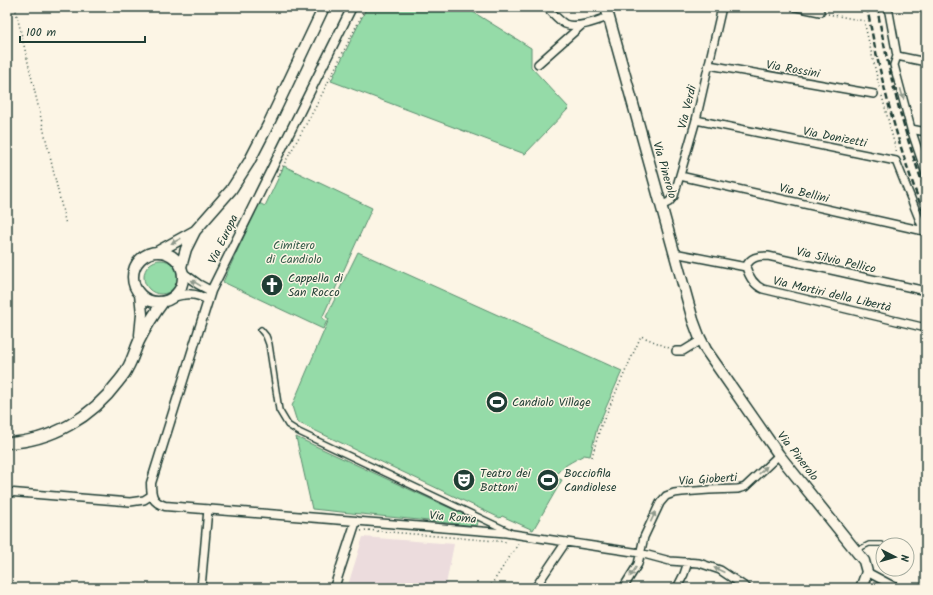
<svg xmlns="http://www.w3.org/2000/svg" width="933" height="595" viewBox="0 0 933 595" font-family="Kalam,sans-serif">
<rect width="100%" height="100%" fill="#fcf5e5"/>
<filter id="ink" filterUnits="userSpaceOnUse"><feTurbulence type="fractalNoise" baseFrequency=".025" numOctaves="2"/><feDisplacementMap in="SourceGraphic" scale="8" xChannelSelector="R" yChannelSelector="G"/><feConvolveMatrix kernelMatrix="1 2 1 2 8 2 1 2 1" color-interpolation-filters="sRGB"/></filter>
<g filter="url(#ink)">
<path fill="#ecdcdd" d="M363 537 454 544 446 584 454 588H350L351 586 348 585Z"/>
<path fill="#95dba8" stroke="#5a8c6e" d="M367 7H465L531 48V67L569 108 525 154 331 81Z
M284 166 372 208 322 318 327 321 323 329 223 282 259 203 265 206Z
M358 252 622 371 597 428 590 456 584 455C574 461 559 467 555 477L562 480 533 530 502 516 500 518 297 422 292 406 329 319 326 317Z
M144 277a17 17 0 1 1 34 0a17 17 0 1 1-34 0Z
M296 437 478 521 477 526 312 509Z"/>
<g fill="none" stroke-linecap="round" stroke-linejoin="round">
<g stroke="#1f3d34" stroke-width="6">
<path id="service" d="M857 550 869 544H882"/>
</g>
<g stroke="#1f3d34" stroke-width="8">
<path id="pedestrian" d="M261 330 266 336 269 344 279 410 288 425 299 432 510 532"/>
</g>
<g stroke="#1f3d34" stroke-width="10">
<path id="minor" d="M546 7C552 12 558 20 565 24 577 29 597 21 608 17
M796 7 820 12
M888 7 897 56 894 65 911 129 926 174
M897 56 926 62
M538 64 582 25
M709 65 874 94
M696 120 896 161 924 231
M911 129 926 132
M680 176 924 231
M661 206 669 202 674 196 696 120 722 7
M674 253 746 267
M746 267C749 277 754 285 763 289L926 328
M746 267C750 257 758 256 768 256L926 291
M676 351H683L701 340
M7 492 130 502 144 500 152 495
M356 521 506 533 640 553 670 561 699 563 720 570 747 588
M867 572 897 588
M201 588 208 509
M535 588 566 542
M623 588 638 564 644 537 660 503 666 496 674 493 682 492 709 490 738 489 745 487 779 455
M677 588 684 574 688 562"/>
</g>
<g stroke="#1f3d34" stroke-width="11">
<path id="tertiary" d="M183 273 198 284 211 291
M173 297C186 293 196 293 208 300
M334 588 356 521 165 506C152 502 151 495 151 483L211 291 352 7"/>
</g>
<g stroke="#1f3d34" stroke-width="13">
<path id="secondary" d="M606 7 693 320 699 336 706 350 779 455 864 561 867 572 861 588
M157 252 195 231
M133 277a25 25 0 1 1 50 0a25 25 0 1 1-50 0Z
M181 267 186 249 195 231 231 190 249 162 268 125 324 7
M140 294 142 314 140 335
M7 443C52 441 92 417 118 382 121 378 125 374 127 369 132 361 135 350 139 341 146 327 154 314 163 302"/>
</g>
<path stroke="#1f3d34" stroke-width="1.5" stroke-dasharray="1 3" stroke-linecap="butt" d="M15 7 66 225
M828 14 864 21 880 90
M882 96 897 154
M277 177 315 108 366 7
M592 457 600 428 641 336 669 348
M361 531 366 530 508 542
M489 588 519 543"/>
<use href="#service" stroke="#fcf5e5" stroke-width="3.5"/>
<use href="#pedestrian" stroke="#fcf5e5" stroke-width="5"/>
<use href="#minor" stroke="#fcf5e5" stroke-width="7"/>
<use href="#tertiary" stroke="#fcf5e5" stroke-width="8"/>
<use href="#secondary" stroke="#fcf5e5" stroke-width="10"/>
<path stroke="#1f3d34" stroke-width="2.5" stroke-dasharray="6 3" stroke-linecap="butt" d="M867 7C880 79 899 150 926 219
M877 7C888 70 903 132 926 192"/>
</g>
<defs><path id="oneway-solid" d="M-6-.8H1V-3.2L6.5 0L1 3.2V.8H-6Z"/></defs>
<g fill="#8e998c">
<use href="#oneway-solid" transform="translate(902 94) rotate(75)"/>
<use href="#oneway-solid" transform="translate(176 241) rotate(152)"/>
<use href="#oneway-solid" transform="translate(196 283) rotate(-149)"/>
<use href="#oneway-solid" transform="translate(763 470) rotate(-44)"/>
<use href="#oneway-solid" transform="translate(653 517) rotate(-65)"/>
<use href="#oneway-solid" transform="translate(719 570) rotate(-155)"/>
<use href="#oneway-solid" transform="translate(633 572) rotate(123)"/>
</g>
</g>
<defs>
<g id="church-disc" transform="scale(1.15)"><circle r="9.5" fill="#1f3d34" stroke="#fcf5e5"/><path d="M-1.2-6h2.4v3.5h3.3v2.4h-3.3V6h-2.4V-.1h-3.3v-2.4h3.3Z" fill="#fff"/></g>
<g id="stadium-disc" transform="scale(1.15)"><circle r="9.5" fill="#1f3d34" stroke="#fcf5e5"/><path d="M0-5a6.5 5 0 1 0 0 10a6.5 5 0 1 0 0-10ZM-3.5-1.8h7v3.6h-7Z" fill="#fff"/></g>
<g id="theatre-disc" transform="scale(1.15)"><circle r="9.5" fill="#1f3d34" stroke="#fcf5e5"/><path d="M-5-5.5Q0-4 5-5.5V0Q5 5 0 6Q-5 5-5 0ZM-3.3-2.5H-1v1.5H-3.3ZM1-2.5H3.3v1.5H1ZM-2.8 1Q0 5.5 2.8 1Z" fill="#fff"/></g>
</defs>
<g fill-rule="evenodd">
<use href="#church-disc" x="272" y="285"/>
<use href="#stadium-disc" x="497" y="402"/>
<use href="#theatre-disc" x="464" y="480"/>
<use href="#stadium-disc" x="548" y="480"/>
</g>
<g text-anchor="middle" stroke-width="3" stroke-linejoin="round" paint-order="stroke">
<g font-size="12" fill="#1f3d34" stroke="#fcf5e5">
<text transform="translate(793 69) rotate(10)" y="4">Via Rossini</text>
<text transform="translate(687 107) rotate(-76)" y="4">Via Verdi</text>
<text transform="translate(835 137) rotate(11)" y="4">Via Donizetti</text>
<text transform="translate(665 170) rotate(74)" y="4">Via Pinerolo</text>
<text transform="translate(804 193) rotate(13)" y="4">Via Bellini</text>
<text transform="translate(223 239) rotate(-64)" y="4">Via Europa</text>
<text transform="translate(836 260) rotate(13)" y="4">Via Silvio Pellico</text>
<text transform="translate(832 294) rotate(13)" y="4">Via Martiri della Libertà</text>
<text transform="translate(798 456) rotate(52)" y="4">Via Pinerolo</text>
<text transform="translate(708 479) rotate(-4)" y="4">Via Gioberti</text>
<text transform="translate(453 517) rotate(5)" y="4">Via Roma</text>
</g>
<g font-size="12" fill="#375d4b" stroke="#fcf5e5">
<text x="294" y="249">Cimitero<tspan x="294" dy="14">di Candiolo</tspan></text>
</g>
<g font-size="12" fill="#1f3d34" stroke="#fcf5e5" text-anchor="start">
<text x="288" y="282">Cappella di<tspan x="288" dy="14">San Rocco</tspan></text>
<text x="512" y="406">Candiolo Village</text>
<text x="480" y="477">Teatro dei<tspan x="480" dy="14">Bottoni</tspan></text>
<text x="564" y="477">Bocciofila<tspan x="564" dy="14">Candiolese</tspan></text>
</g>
</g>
<rect width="933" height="595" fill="none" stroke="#fcf5e5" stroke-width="24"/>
<rect x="12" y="12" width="909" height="571" fill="none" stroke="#1f3d34" stroke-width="1.5" filter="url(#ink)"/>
<g transform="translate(895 557) rotate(96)"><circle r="19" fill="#fcf5e5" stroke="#a4ab9e"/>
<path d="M0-3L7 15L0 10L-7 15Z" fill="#1f3d34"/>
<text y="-6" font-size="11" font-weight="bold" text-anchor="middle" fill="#1f3d34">N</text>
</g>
<path d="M20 36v6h125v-6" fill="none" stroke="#1f3d34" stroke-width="2"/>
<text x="26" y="36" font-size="12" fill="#1f3d34" stroke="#fcf5e5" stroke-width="3" paint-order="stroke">100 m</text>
</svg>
